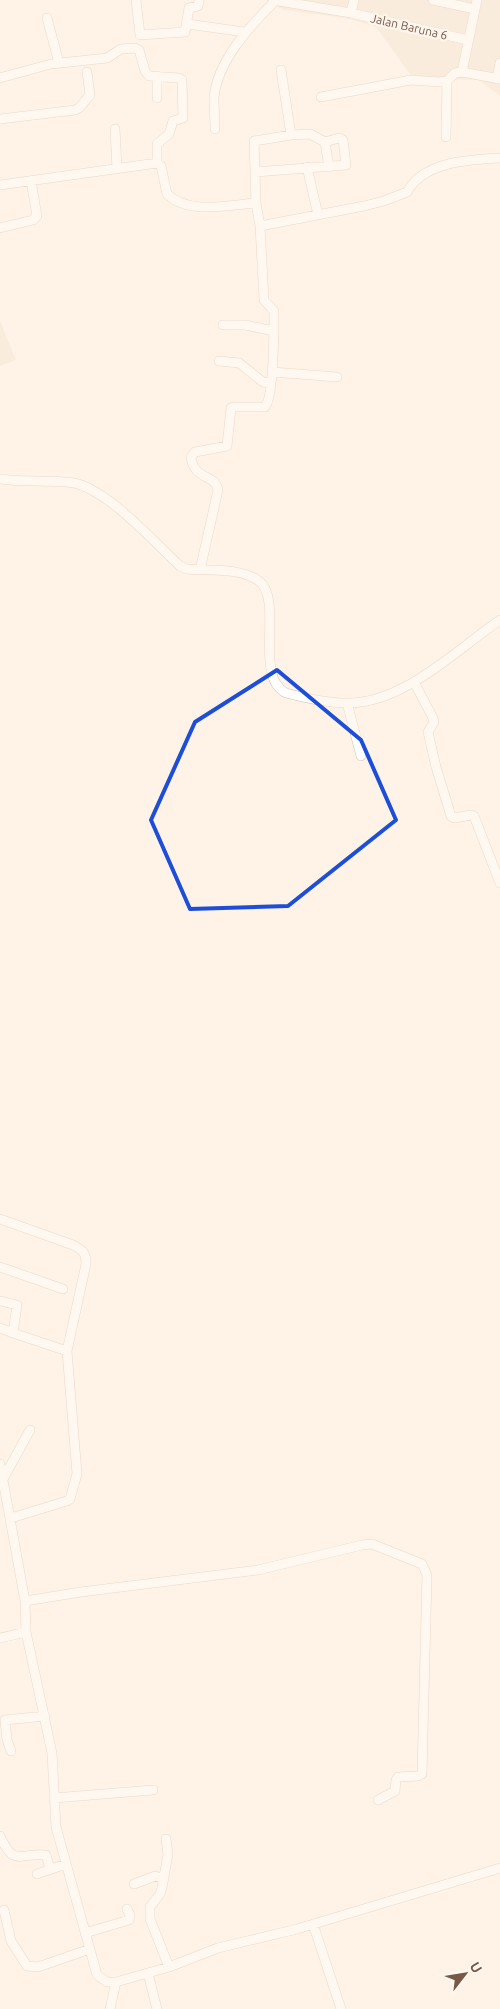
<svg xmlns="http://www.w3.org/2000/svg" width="500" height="2009" viewBox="0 0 500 2009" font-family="Ubuntu,sans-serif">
<rect width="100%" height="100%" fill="#fef3e6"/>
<path fill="#f6e5d3" d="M266 0H500V96L479 80 413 78 376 27 346 18 284 10Z
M0 321 16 360 0 366Z"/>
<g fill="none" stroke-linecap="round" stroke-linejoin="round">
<g stroke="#d3bcad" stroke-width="10">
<path id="street" d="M136 0 140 35 185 32 189 8 198 6 199 0
M273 0 351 13 468 40
M433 0 475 9
M477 0 462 72 500 79
M351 13 354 0
M47 18 59 63
M188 24 244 32
M281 70 291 135
M0 78 51 64 107 58 121 49 135 48 139 50 145 71 149 76 179 78 182 80 183 118 173 121 169 134 157 144V163L161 166 167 194C188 215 229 205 256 203L260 226 264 300 274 311C274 327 274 396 265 407H233L231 408 227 446 195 452 191 457C194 481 215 473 218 490L200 570
M497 79 500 63
M321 97 411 80 439 82 447 81 455 73 462 72
M157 98V76
M0 119 75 110 79 108 90 95 87 72
M115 129 117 169
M215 129C215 119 214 108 214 98 217 61 250 26 275 1
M446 137 447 81
M307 167 318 215
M255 172 254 141 291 135 310 134 325 142 329 167
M0 185 157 163
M256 203 255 172 346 165 343 140 339 138 325 142
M260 226 364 206 384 201 407 192C424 161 469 160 500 158
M0 228 33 220 37 216 31 181
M223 325H245L274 331
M219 361 239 363 263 382 271 383
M272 372 337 377
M0 479C24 483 49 479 74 483 108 490 154 542 180 566L187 569C209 571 240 567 259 581 284 600 253 677 286 693 305 698 328 703 347 703 403 704 456 650 500 620
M414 682 433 718 434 722 428 732 436 767 451 816 454 818 471 815 474 816 500 883
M347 703 361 756
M0 1219 73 1245C83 1250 86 1253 86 1264L67 1351 77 1474 70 1499 67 1501 11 1518
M0 1267 63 1289
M0 1328 13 1333 17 1305 1 1301
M13 1333 67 1351
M0 1464 25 1601 26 1632 52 1753 56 1827 97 1975 107 1982H116L169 1967 218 1948 297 1929 500 1868
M3 1479 30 1430
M25 1601 81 1592 258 1570 362 1545 372 1544 422 1564 427 1575 422 1774 418 1776 398 1777 396 1780 395 1791 378 1800
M0 1638 26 1632
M11 1751 7 1740 5 1720 45 1716
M54 1798 153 1790
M0 1836C14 1868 21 1852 46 1855L50 1869
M166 1839 168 1854 162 1888 160 1894 150 1907V1919L169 1967
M37 1874 66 1864
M134 1884 155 1876 162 1878
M4 1910 11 1941 27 1966 38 1967 90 1949
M313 1924 341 2009
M85 1933 129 1920 130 1915 127 1909
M148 1973 157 2009
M110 2009 116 1982"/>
</g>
<use href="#street" stroke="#fff" stroke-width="9"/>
</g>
<path d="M0 0H500V2009H0ZM277 670 361 740 396 820 288 906 190 909 151 820 195 722Z" fill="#fef3e6" fill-opacity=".55" fill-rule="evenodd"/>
<path fill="none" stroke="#1d4ed8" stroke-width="4" stroke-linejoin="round" d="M277 670 361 740 396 820 288 906 190 909 151 820 195 722Z"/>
<g text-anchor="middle" stroke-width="4.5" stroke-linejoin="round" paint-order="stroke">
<g font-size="12" fill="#795848" stroke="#fff7ee">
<text transform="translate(409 27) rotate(13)" y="4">Jalan Baruna 6</text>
</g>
</g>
<g transform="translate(465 1974) rotate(59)" stroke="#fff7ee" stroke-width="4" paint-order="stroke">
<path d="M0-4L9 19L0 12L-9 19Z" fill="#795848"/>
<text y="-8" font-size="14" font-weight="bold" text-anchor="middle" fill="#795848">U</text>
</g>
</svg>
